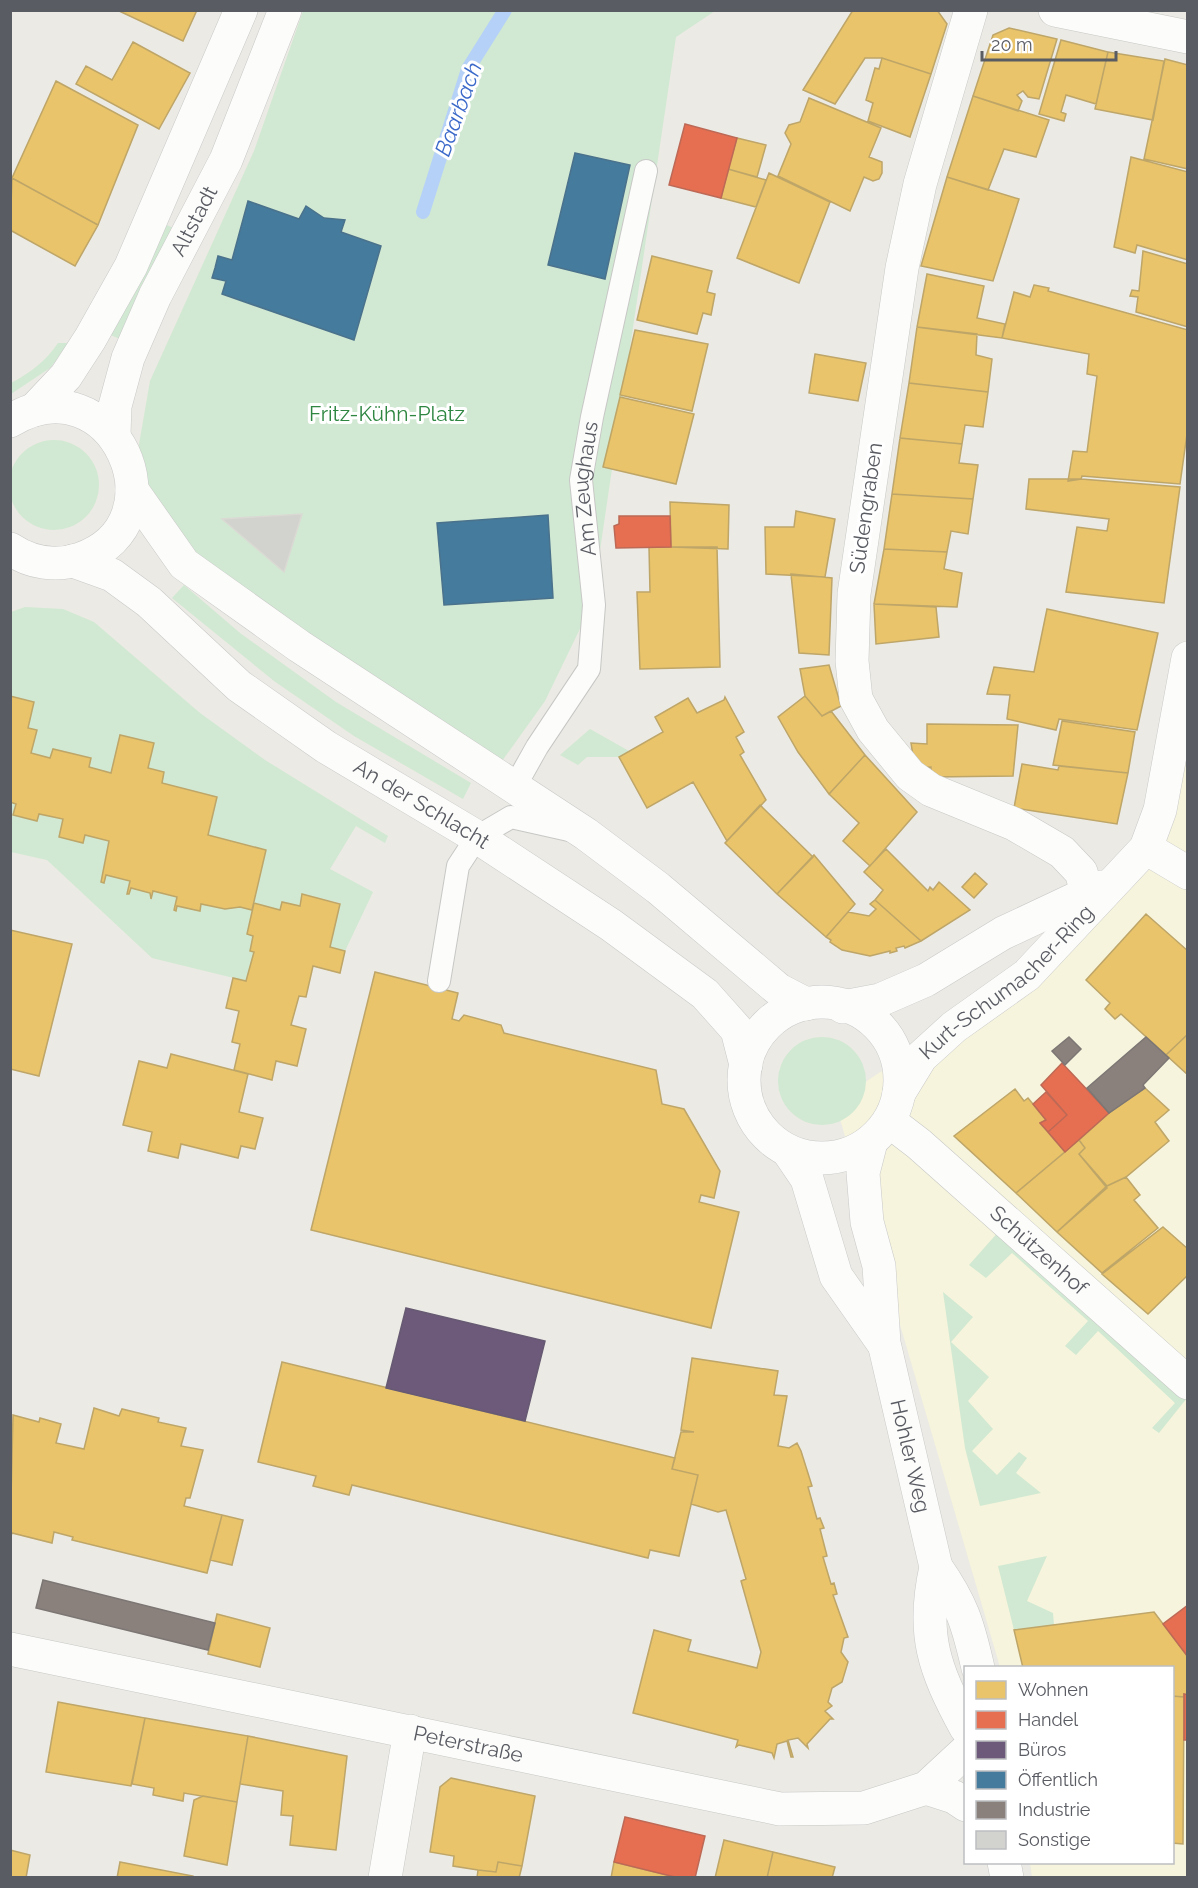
<svg xmlns="http://www.w3.org/2000/svg" width="1198" height="1888" viewBox="0 0 1198 1888" font-family="Raleway,sans-serif">
<rect width="100%" height="100%" fill="#ebeae4"/>
<path fill="#f6f4dc" d="M1187 683V1877H1032L1030 1863 1172 1862V1668L1000 1667 835 1102 941 1032 1150 856Z"/>
<path fill="#d1e9d2" d="M303 11H715L676 37 592 604 545 701 497 768 193 565 160 524 137 456 150 381 254 151Z
M167 225 173 228 120 339 108 334 161 228Z
M58 343H70L50 368 11 394V383C30 373 46 361 58 343Z
M9 485a45 45 0 1 1 90 0a45 45 0 1 1-90 0Z
M184 585 240 633 336 702 471 783 463 799 354 736 274 681 172 598Z
M25 607 63 609 94 622 200 713 265 760 388 836 385 843 356 826 330 869 373 892 345 951 330 947 340 903 303 894 300 906 282 902 280 910 254 903 266 850 208 835 217 797 162 783 164 772 148 768 121 735 111 773 89 767 90 758 53 749 50 758 31 753 37 730 28 728 34 702 11 696V612Z
M590 729 629 751 619 757H587L578 765 560 755Z
M11 802 16 804 13 815 37 821 39 814 63 819 83 843 85 835 109 841 101 882H104L106 875 130 881 127 894 131 888 150 893 151 899 153 891 177 897 176 911 177 906 200 911 201 904 225 909 240 907 252 910 247 934 253 936 250 950 254 952 246 981 152 958 47 860 11 852Z
M778 1081a44 44 0 1 1 88 0a44 44 0 1 1-88 0Z
M1000 1230 1187 1398 1159 1433 1152 1428 1175 1403 1098 1331 1076 1355 1065 1346 1088 1321 1012 1253 986 1278 969 1265Z
M943 1292 973 1317 951 1342 989 1377 968 1401 993 1429 972 1451 997 1475 1019 1452 1027 1458 1016 1473 1041 1493 980 1506 965 1448Z
M1047 1556 1027 1601 1053 1613 1054 1625 1014 1630 998 1566Z"/>
<path fill="#e9c46a" stroke="#bea568" stroke-width="1.5" d="M117 10H197L183 41Z
M853 10H937L947 24 931 74 882 58H865L835 104 803 90Z
M1009 28 1057 39 1039 99 1028 97 1023 91 1017 95 1022 101 1018 111 973 96 993 35Z
M1061 40 1108 52 1096 104 1066 95 1061 112 1066 114 1064 121 1039 114Z
M133 42 190 73 159 129 76 84 86 66 112 80Z
M1108 52 1164 61 1153 120 1095 109Z
M882 58 931 74 910 137 868 121 873 103 866 100 875 68 879 69Z
M1165 59 1188 65V169L1144 159Z
M56 81 138 125 98 225 12 178Z
M973 96 1049 120 1036 157 1004 149 988 190 947 177Z
M809 98 881 128 869 157 882 162V173L879 179 873 181 864 177 850 211 778 176 791 144 785 133 789 125 800 122Z
M737 138 766 145 757 177 728 169Z
M1131 157 1188 172V260L1137 245 1135 253 1114 247Z
M728 169 766 180 756 207 721 198Z
M769 173 830 202 799 283 737 258Z
M947 177 1019 199 993 281 921 266Z
M12 178 98 225 75 266 10 230Z
M1143 251 1188 264V327L1136 312 1138 297 1130 296 1132 290 1139 291Z
M652 256 712 271 707 292 715 294 711 315 703 313 697 334 637 320Z
M927 274 984 286 977 318 1005 324 1002 338 917 327Z
M1034 285 1049 288 1048 291 1188 330V427L1180 484 1082 476 1081 479 1068 481 1073 451 1087 452 1097 376 1087 374 1089 354 1002 338 1014 292 1030 297Z
M917 327 977 334 976 355 992 359 988 392 909 383Z
M635 330 708 344 692 411 620 395Z
M815 354 866 363 858 401 809 393Z
M909 383 988 392 983 427 965 425 962 444 900 438Z
M620 397 694 414 676 484 603 467Z
M900 438 962 444 959 463 978 465 973 499 892 494Z
M1029 479H1081L1180 487 1164 603 1066 592 1077 527 1107 531 1109 519 1026 509Z
M892 494 973 499 968 534 951 531 947 552 884 549Z
M670 502 729 505 728 549 671 547Z
M796 511 835 519 825 577 766 574 765 527H794Z
M649 547H717L720 667 640 669 637 592H650Z
M884 549 947 552 944 569 962 573 957 607 874 604Z
M791 574 832 578 829 655 799 653Z
M874 604 936 607 939 637 876 644Z
M1047 609 1158 633 1137 730 1059 719 1056 730 1007 719 1010 695 987 694 994 667 1034 672Z
M829 665 841 706 822 716 805 696 800 669Z
M10 696 34 702 28 728 37 730 31 753 50 758 53 749 91 758 89 767 111 773 120 735 154 743 148 768 164 772 162 783 217 797 208 835 266 850 252 910 240 907 225 909 201 904 200 911 177 906 176 911 174 910 177 897 153 891 151 899 150 893 131 888 129 894H127L130 881 106 875 104 883 101 882 109 841 85 835 83 843 59 837 63 819 39 814 37 821 13 815 16 804 10 802Z
M805 696 822 716 831 711 865 755 829 794 798 752 778 717Z
M725 697 744 732 736 737 744 752 740 755 766 800 727 841 693 782 647 808 619 757 663 732 655 717 688 698 697 713 724 700Z
M1062 721 1135 732 1128 773 1053 765Z
M927 724 1018 725 1013 776 931 777V767L915 768 911 743 927 744Z
M865 755 917 812 870 866 843 841 859 823 829 794Z
M1022 764 1058 770 1059 766 1128 773 1117 824 1014 808Z
M760 805 813 857 777 894 725 843Z
M886 849 928 891 930 887 933 890 939 882 970 910 921 941 875 900 883 890 864 872Z
M814 855 855 904 826 937 777 894Z
M975 873 987 884 974 898 962 887Z
M302 894 340 904 330 947 345 951 340 973 313 966 306 997 299 996 291 1025 306 1029 297 1066 276 1061 272 1080 234 1070 240 1044 232 1042 239 1011 226 1008 233 978 246 981 254 952 250 951 253 936 247 934 254 903 280 910 282 902 300 906Z
M875 900 921 941 905 948 904 946 896 948 897 951 890 953V951L870 956 842 950 830 942 831 940 826 937 848 912 869 916 876 909 870 904Z
M1146 914 1188 951V1034L1166 1055 1121 1014 1115 1019 1105 1009 1110 1003 1086 980Z
M10 930 72 944 39 1076 10 1069Z
M375 972 458 993 452 1019 459 1021 464 1015 501 1025 504 1033 656 1070 662 1104 684 1109 720 1171 714 1198 701 1195 699 1202 739 1212 711 1328 311 1230Z
M1188 1034V1075L1166 1055Z
M171 1054 248 1074 239 1112 263 1118 255 1149 241 1146 238 1158 181 1144 178 1158 148 1151 152 1132 123 1125 139 1061 167 1068Z
M1145 1088 1169 1110 1155 1122 1169 1141 1126 1177 1107 1186 1079 1154 1085 1148 1079 1140 1109 1113Z
M1015 1089 1024 1101 1028 1098 1046 1120 1040 1123 1065 1152 1016 1193 954 1136Z
M1079 1140 1085 1148 1079 1154 1107 1188 1057 1232 1016 1193Z
M1126 1177 1140 1195 1134 1200 1158 1228 1102 1273 1057 1232 1107 1186Z
M1163 1227 1188 1249V1275L1148 1314 1102 1274Z
M692 1358 778 1371 774 1395 787 1396 778 1446 789 1448 797 1443 801 1451 812 1486 808 1487 817 1519 820 1518 824 1528 820 1529 827 1556 823 1557 831 1584 834 1583 837 1594 833 1595 848 1637 844 1638 841 1652 848 1662 842 1682 832 1688 828 1702 832 1706 825 1711 833 1719H830L807 1744 808 1748 798 1738 788 1740 793 1757H791L787 1741 777 1744 774 1758 772 1753 739 1745 736 1747 738 1740 633 1713 654 1630 691 1640 688 1651 757 1668 761 1652 741 1581 746 1579 726 1510 718 1512 691 1504 698 1475 672 1469 681 1432H694L681 1430Z
M282 1362 675 1458 672 1469 698 1475 679 1556 650 1550 648 1558 352 1485 349 1495 313 1486 316 1476 258 1462Z
M94 1408 119 1416 122 1409 159 1418 158 1422 186 1428 181 1446 203 1450 190 1498H186L184 1506 222 1515 207 1573 72 1540 73 1537 54 1532 52 1543 12 1533 10 1539 13 1415 39 1422 40 1418 61 1424 56 1443 84 1449Z
M222 1515 243 1520 232 1565 210 1560Z
M1154 1612 1188 1657V1695L1184 1694V1697L1172 1696V1668H1023L1014 1630Z
M217 1614 270 1628 260 1667 208 1654Z
M1172 1696 1184 1697 1183 1844 1172 1843Z
M58 1702 145 1718 131 1786 46 1772Z
M145 1718 248 1736 237 1802 184 1793 183 1801 153 1795 154 1788 132 1784Z
M248 1736 347 1756 336 1850 290 1845 293 1816 281 1815 283 1791 240 1784Z
M451 1778 535 1796 522 1866 498 1862 496 1872 478 1870 453 1866 454 1856 430 1852 440 1787Z
M203 1796 237 1802 227 1865 184 1856 194 1800Z
M724 1840 773 1852 767 1878H715Z
M10 1850 30 1855 26 1878H10Z
M773 1852 835 1867 832 1878H767Z
M120 1862 193 1876V1878H117Z
M498 1862 522 1866 519 1878H477L478 1870 496 1872Z
M614 1862 679 1878H611Z"/>
<path fill="#e76f51" stroke="#bd6956" stroke-width="1.5" d="M685 124 737 138 721 198 669 185Z
M619 516H670L671 547 616 548 614 526 619 524Z
M1062 1063 1109 1113 1065 1152 1048 1132 1067 1115 1041 1085Z
M1046 1092 1067 1115 1048 1132 1040 1123 1046 1120 1033 1104Z
M1188 1605V1657L1163 1624Z
M1184 1694 1188 1695V1740H1184Z
M625 1817 705 1836 695 1878H679L614 1862Z"/>
<path fill="#6d597a" stroke="#675a73" stroke-width="1.5" d="M406 1308 545 1341 525 1421 386 1388Z"/>
<path fill="#457b9d" stroke="#4b728c" stroke-width="1.5" d="M575 153 630 165 605 279 548 265Z
M248 201 299 219 306 206 324 218 345 220 341 232 381 246 354 340 222 294 226 281 212 278 215 268 218 256 232 260Z
M548 515 553 598 444 605 437 523Z"/>
<path fill="#8a817c" stroke="#7c7674" stroke-width="1.5" d="M1069 1037 1081 1049 1065 1065 1052 1051Z
M1146 1037 1169 1058 1143 1085 1145 1088 1109 1113 1087 1088Z
M43 1580 215 1623 208 1650 36 1608Z"/>
<g fill="none" stroke-linecap="round" stroke-linejoin="round">
<path stroke="#b6d1f7" stroke-width="14" d="M423 212 468 69 505 10"/>
</g>
<path fill="#d2d2ce" stroke="#dad9d4" stroke-width="1.5" d="M302 514 284 572 222 519Z"/>
<g fill="none" stroke-linecap="round" stroke-linejoin="round">
<g stroke="#c7c8c6" stroke-width="24">
<g id="lane">
<path id="s1" d="M514 788 537 747 589 669 594 605 581 480 592 417 646 171"/>
<path d="M439 981 458 866 477 837 511 817 569 830"/>
</g>
</g>
<g stroke="#c7c8c6" stroke-width="34">
<g id="street">
<path d="M971 10 920 184 902 268 854 594 852 661 856 699 873 730 910 775 931 790 1014 824 1062 852 1081 872 1085 885 1082 896"/>
<path d="M1055 10 1188 37"/>
<path d="M1146 848 1188 873"/>
<path id="s2" d="M889 1121 919 1144 1188 1383"/>
<path id="s3" d="M10 1649 780 1809 864 1808 926 1788 966 1751"/>
<path d="M926 1788 954 1797 966 1805"/>
<path d="M385 1878 410 1731"/>
</g>
</g>
<g stroke="#c9c9c9" stroke-width="34">
<g id="secondary">
<path d="M34 410 66 376 90 339 131 266 241 10"/>
<path d="M10 421C113 358 186 523 80 559 56 567 31 563 10 549"/>
<path id="s4" d="M114 434 115 406 128 358 155 296 226 160 285 10"/>
<path d="M132 490 184 564 299 646 586 834 658 888 779 990 806 1004"/>
<path id="s5" d="M73 561 112 575 149 602 239 686 326 747 477 837 611 925 705 994 737 1030 746 1065"/>
<circle cx="822" cy="1080" r="78"/>
<path d="M843 1007 880 1000 926 980 1003 933 1101 887"/>
<path id="s6" d="M899 1093 921 1057 954 1027 1027 975 1146 848 1160 810 1188 658"/>
<path id="s7" d="M871 1142 863 1173 867 1222 879 1266 884 1343 936 1567C921 1634 934 1669 966 1728"/>
<path d="M788 1151 807 1179 836 1276 883 1343"/>
<path d="M936 1567C962 1604 968 1624 978 1668"/>
<path d="M1004 1862 1007 1878"/>
</g>
</g>
<use href="#lane" stroke="#fcfcfb" stroke-width="22"/>
<use href="#street" stroke="#fcfcfb" stroke-width="33"/>
<use href="#secondary" stroke="#fcfcfb" stroke-width="33"/>
</g>
<g text-anchor="middle" stroke-width="6" stroke-linejoin="round" paint-order="stroke">
<g font-size="21" fill="#5a5c63" stroke="#fff">
<text dy="7" stroke="none"><textPath href="#s4" startOffset="230">Altstadt</textPath></text>
<text dy="7" stroke="none"><textPath href="#s1" startOffset="322">Am Zeughaus</textPath></text>
<text transform="translate(866 508) rotate(-82)" y="7">Südengraben</text>
<text dy="7" stroke="none"><textPath href="#s5" startOffset="428">An der Schlacht</textPath></text>
<text dy="7" stroke="none"><textPath href="#s6" startOffset="156">Kurt-Schumacher-Ring</textPath></text>
<text dy="7" stroke="none"><textPath href="#s2" startOffset="198">Schützenhof</textPath></text>
<text dy="7" stroke="none"><textPath href="#s7" startOffset="320">Hohler Weg</textPath></text>
<text dy="7" stroke="none"><textPath href="#s3" startOffset="468">Peterstraße</textPath></text>
</g>
<g font-size="21" fill="#2e8641" stroke="#fff">
<text x="387" y="421">Fritz-Kühn-Platz</text>
</g>
<g font-size="22" font-style="italic" fill="#3b69ca" stroke="#fff">
<text transform="translate(458 109) rotate(-70)" y="8">Baarbach</text>
</g>
</g>
<rect width="1198" height="1888" fill="none" stroke="#5a5c63" stroke-width="24"/>
<rect x="964" y="1666" width="210" height="198" fill="#ffffff" stroke="#bdbec1" stroke-width="1.5"/>
<rect x="976" y="1681" width="30" height="18" fill="#e9c46a" stroke="#bdbec1" stroke-width="1.5"/>
<text x="1018" y="1696" font-size="18" fill="#5a5c63">Wohnen</text>
<rect x="976" y="1711" width="30" height="18" fill="#e76f51" stroke="#bdbec1" stroke-width="1.5"/>
<text x="1018" y="1726" font-size="18" fill="#5a5c63">Handel</text>
<rect x="976" y="1741" width="30" height="18" fill="#6d597a" stroke="#bdbec1" stroke-width="1.5"/>
<text x="1018" y="1756" font-size="18" fill="#5a5c63">Büros</text>
<rect x="976" y="1771" width="30" height="18" fill="#457b9d" stroke="#bdbec1" stroke-width="1.5"/>
<text x="1018" y="1786" font-size="18" fill="#5a5c63">Öffentlich</text>
<rect x="976" y="1801" width="30" height="18" fill="#8a817c" stroke="#bdbec1" stroke-width="1.5"/>
<text x="1018" y="1816" font-size="18" fill="#5a5c63">Industrie</text>
<rect x="976" y="1831" width="30" height="18" fill="#d2d2ce" stroke="#bdbec1" stroke-width="1.5"/>
<text x="1018" y="1846" font-size="18" fill="#5a5c63">Sonstige</text>
<path d="M982 51v9h134v-9" fill="none" stroke="#5a5c63" stroke-width="3"/>
<text x="991" y="51" font-size="18" fill="#5a5c63" stroke="#ffffff" stroke-width="4.5" paint-order="stroke">20 m</text>
</svg>
